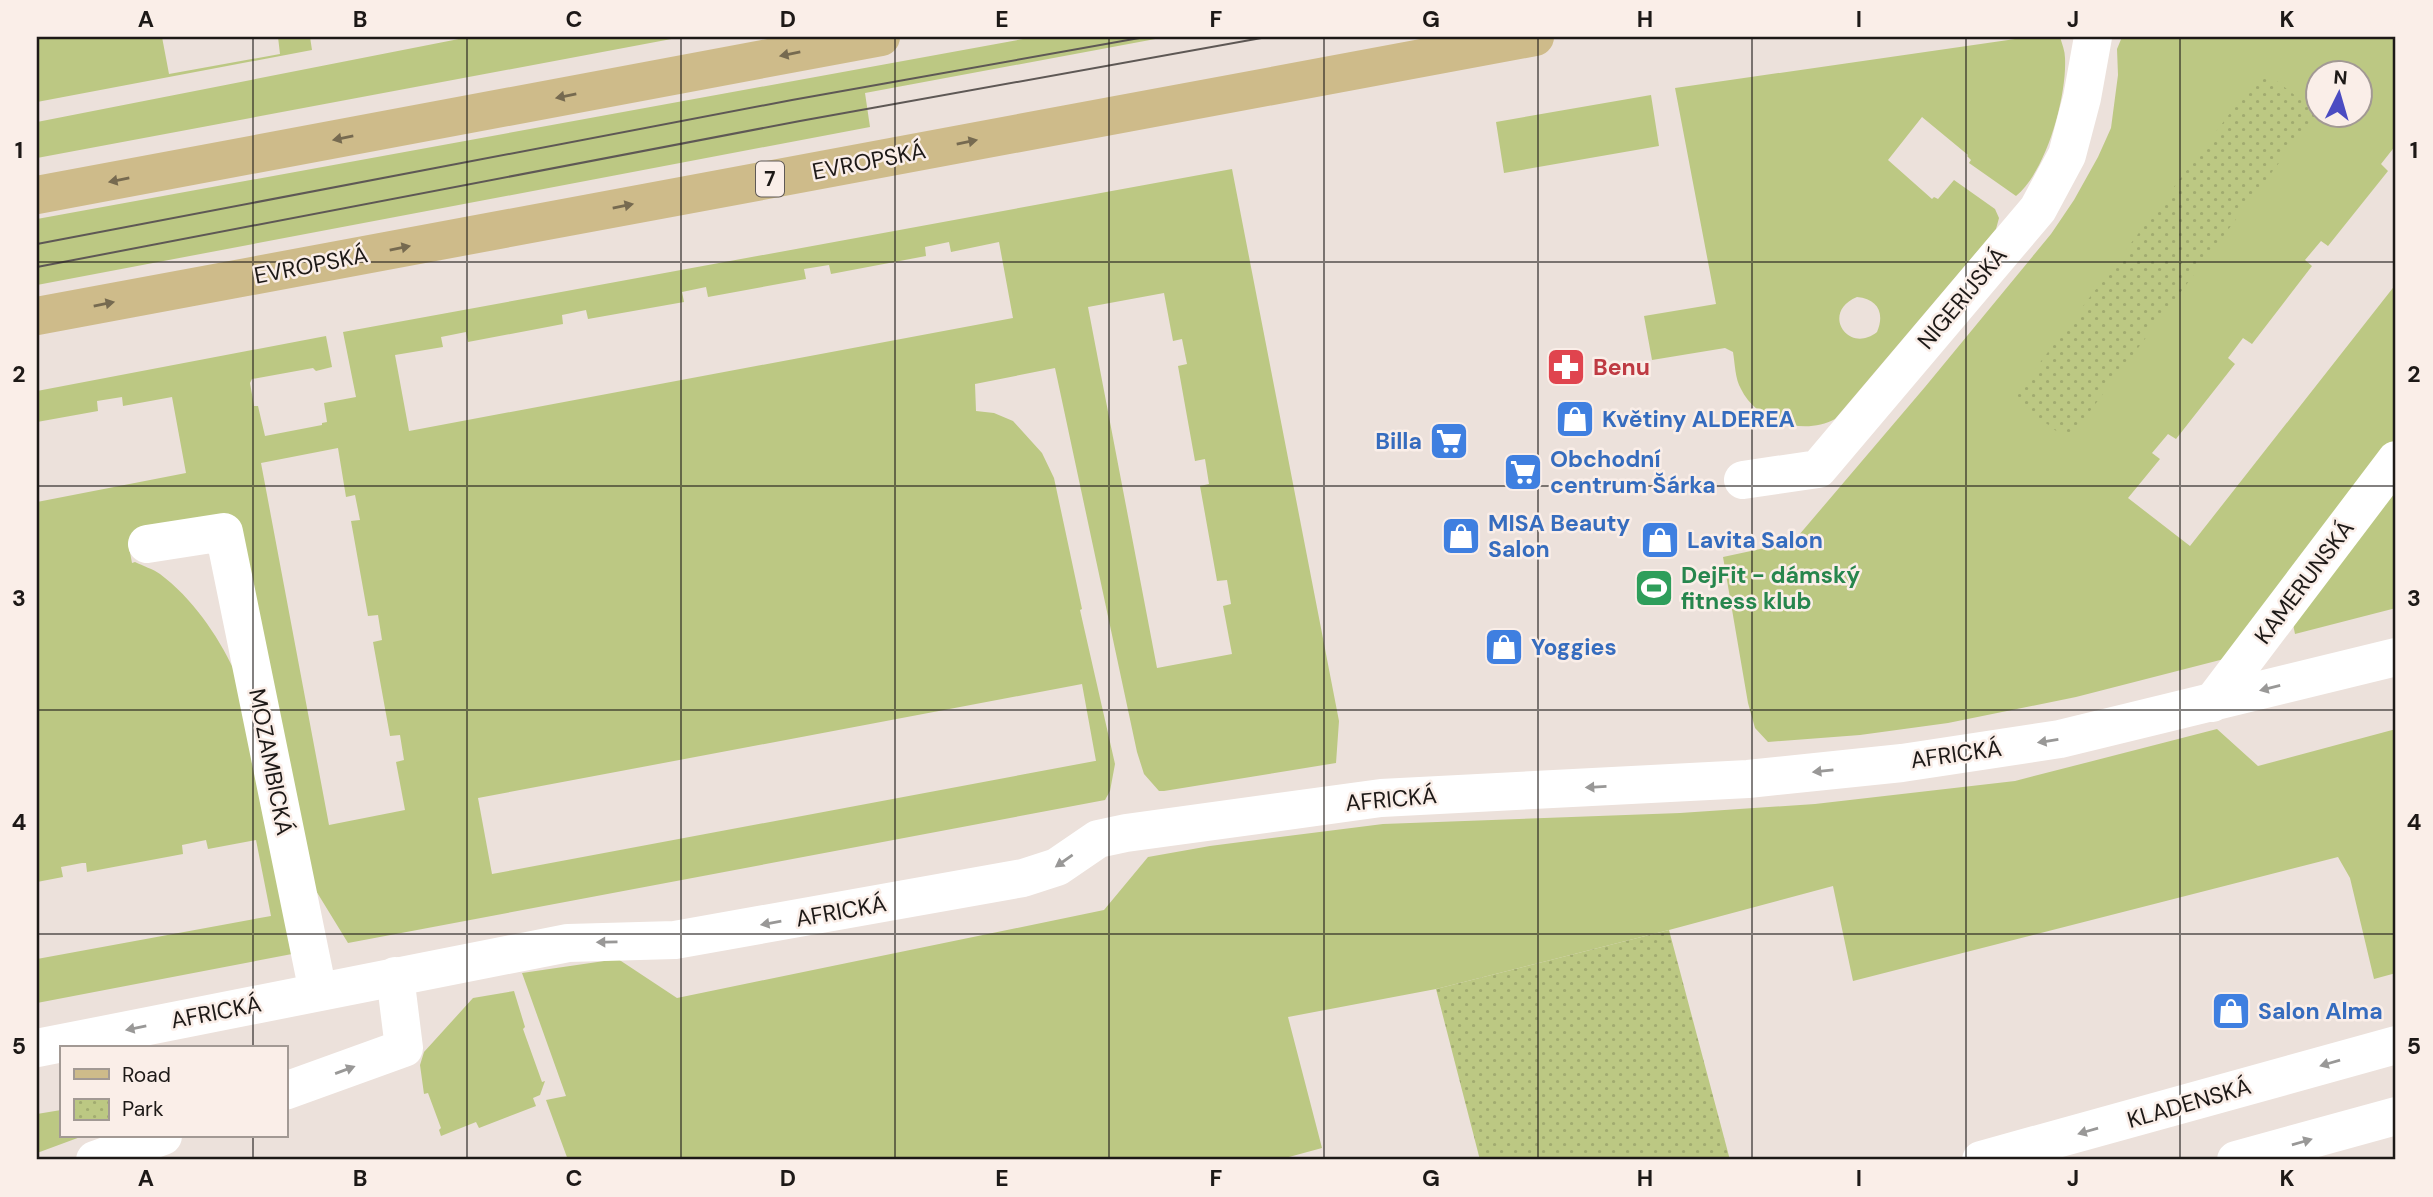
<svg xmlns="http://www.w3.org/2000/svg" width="2433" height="1197" viewBox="0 0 2433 1197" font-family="'DM Sans',sans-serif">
<defs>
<pattern id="park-dots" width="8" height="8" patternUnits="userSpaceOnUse" patternTransform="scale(1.75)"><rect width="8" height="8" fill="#bcc883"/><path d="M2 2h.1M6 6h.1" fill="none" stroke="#a1ab70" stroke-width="1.8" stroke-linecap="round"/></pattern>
</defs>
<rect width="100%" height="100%" fill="#ece1db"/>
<path fill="#bcc883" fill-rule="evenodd" d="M37 37H162L169 74 280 54 278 37H310L312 50 37 102Z
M469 37H682L37 158V122Z
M1034 37H1166L865 93 870 127 37 285V219Z
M2029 37H2060C2062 44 2065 51 2065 58 2067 97 2046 172 2016 196L1969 163 1971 160 1967 156 1968 155 1922 117 1888 160 1932 199 1934 197 1938 199 1954 180 1995 209 1999 218 1996 229 1835 419C1804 436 1757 422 1741 389 1735 379 1735 364 1733 352L1725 348 1652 360 1644 316 1716 304 1675 88ZM1857 297C1878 299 1885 313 1877 332 1848 355 1820 312 1857 297Z
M2122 37H2396V145L2381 164 2388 171 2328 246 2321 241 2305 260 2312 266 2252 344 2243 338 2228 358 2235 364 2176 439 2168 434 2152 453 2160 459 2128 498 2190 546 2396 284V440L2224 659 2076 697 1948 723 1860 735 1768 742 1755 728 1748 703 1723 557 1793 542 1925 387 2051 234 2074 200 2098 157 2111 128 2118 75 2117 49ZM2318 74H2360V116H2318Z
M1651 95 1659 146 1504 173 1496 122Z
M1232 169 1339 721 1336 763 1164 791H1159L1144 774 1137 752 1055 368 975 384 976 411 994 413 1013 421 1042 453 1054 478 1082 609 1080 610 1115 764 1110 791 1105 800 348 943 310 881 237 529 129 547 132 563 135 562C143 566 153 569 160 574 192 598 217 634 234 670L292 954 37 1003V959L271 916 256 840 208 849 206 840 182 845 183 854 87 872 86 863H82L61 867 63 877 37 882V502L186 473 172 397 123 406 122 397 97 401 98 411 37 422V391L326 336 332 367 316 371 313 368 252 379 250 383 254 406H258L265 436 322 425V423L327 422 324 403 356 397 343 332ZM949 242 951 252 999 242 1013 318 409 431 395 355 443 347 441 337 466 332 468 342 563 324 562 315 586 310 588 319 684 302 682 292 706 287 708 297 806 279 804 269 829 265 831 274 926 256 925 247ZM1164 293 1173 341 1182 339 1187 364 1178 366 1195 461 1205 459 1209 484 1200 486 1217 581 1227 580 1231 604 1223 606 1232 654 1157 668 1088 307ZM338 448 346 497 355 495 360 520 351 521 368 616 378 615 382 640 373 642 390 736 400 735 404 760 396 762 405 810 329 825 261 463ZM1082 684 1096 761H1095L492 874 478 798Z
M2396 482V608L2295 634 2293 624Z
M2217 729 2258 766 2396 729V973L2374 979 2350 878 2338 857 1853 981 1833 886 1669 930 1436 989 1288 1017 1322 1148 1278 1160H568L546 1100 566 1096 522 973 618 959 677 998 1104 910 1148 857 1210 846 1383 824 1680 813 1815 804 2015 781Z
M514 991 525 1027 523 1029 542 1082 545 1081 540 1095 533 1098 536 1106 479 1128 476 1122 441 1136 439 1130 441 1128 428 1093 424 1094 420 1065 424 1052 473 998Z
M61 1110V1136H83L37 1153V1114Z"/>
<path fill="url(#park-dots)" d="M2263 70 2317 113 2068 440 2013 398Z
M1669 930 1730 1160H1480L1436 989Z"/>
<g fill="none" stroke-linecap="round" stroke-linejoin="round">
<path stroke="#fff" stroke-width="38" d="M1743 480 1818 469 2038 209 2067 155 2082 98 2093 37
M147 544 224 532 318 992
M2212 703 2396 460
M37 1048 568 943 675 940 1023 878 1057 867 1098 839 1126 833 1381 798 1748 779 1902 763 2060 739 2396 657
M285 1091 404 1048 395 976
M95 1160 163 1136
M1981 1160 2396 1045
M2236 1160 2396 1116"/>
<path stroke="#cebb8a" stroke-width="38" d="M37 195 881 37
M37 316 1535 37"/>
<path stroke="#5e5855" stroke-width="2" d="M37 244 792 100 1145 37
M37 267 800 121 1267 37"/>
</g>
<defs><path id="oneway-solid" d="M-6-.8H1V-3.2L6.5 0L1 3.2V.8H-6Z" transform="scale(1.75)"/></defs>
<g fill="#766a50">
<use href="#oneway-solid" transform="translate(790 54) rotate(169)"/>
<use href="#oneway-solid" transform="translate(566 96) rotate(169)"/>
<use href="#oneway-solid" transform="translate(343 138) rotate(169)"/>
<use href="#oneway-solid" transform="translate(967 142) rotate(-11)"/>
<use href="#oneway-solid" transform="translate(119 180) rotate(169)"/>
<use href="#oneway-solid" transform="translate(623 206) rotate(-11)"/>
<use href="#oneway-solid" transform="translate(400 248) rotate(-11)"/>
<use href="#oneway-solid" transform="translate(104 304) rotate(-11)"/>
</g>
<g fill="#999897">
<use href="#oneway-solid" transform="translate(2270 688) rotate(166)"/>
<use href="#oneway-solid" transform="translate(2048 741) rotate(171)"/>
<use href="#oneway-solid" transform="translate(1823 771) rotate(174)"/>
<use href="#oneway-solid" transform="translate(1596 787) rotate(177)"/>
<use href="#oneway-solid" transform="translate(1064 861) rotate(145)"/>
<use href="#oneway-solid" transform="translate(771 923) rotate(170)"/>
<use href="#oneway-solid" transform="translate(607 942) rotate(179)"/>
<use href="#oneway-solid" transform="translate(136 1028) rotate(169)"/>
<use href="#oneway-solid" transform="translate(2330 1063) rotate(164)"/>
<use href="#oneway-solid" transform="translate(345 1070) rotate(-20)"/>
<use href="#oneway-solid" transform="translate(2088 1131) rotate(164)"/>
<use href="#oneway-solid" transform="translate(2302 1142) rotate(-16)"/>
</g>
<path fill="none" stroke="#1d1917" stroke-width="2" stroke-opacity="0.55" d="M253 37V1048M467 37V1160M681 37V1160M895 37V1160M1109 37V1160M1324 37V1160M1538 37V1160M1752 37V1160M1966 37V1160M2180 37V1160M37 262H2396M37 486H2396M37 710H2396M37 934H2396M253 1136V1160"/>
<defs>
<g id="pharmacy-square" transform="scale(2.0125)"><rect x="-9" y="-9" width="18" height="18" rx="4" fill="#e0444e" stroke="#faeee8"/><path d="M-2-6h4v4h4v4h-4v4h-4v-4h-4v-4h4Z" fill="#fff"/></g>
<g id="shop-square" transform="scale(2.0125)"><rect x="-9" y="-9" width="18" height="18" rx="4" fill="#3f7fe0" stroke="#faeee8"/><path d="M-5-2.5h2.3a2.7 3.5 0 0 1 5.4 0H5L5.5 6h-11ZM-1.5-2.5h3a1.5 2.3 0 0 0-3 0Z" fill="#fff"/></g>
<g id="supermarket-square" transform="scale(2.0125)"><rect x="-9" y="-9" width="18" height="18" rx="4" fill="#3f7fe0" stroke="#faeee8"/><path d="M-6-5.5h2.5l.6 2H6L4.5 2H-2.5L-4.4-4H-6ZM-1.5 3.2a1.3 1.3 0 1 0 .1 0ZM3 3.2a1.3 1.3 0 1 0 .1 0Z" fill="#fff"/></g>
<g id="stadium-square" transform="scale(2.0125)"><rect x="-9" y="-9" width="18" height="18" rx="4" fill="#2e9e5b" stroke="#faeee8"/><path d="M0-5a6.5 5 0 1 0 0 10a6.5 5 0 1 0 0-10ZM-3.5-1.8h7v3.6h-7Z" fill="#fff"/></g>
</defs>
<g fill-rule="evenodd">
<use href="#pharmacy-square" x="1566" y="367"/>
<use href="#shop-square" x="1575" y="419"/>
<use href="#supermarket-square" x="1449" y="441"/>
<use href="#supermarket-square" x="1523" y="472"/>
<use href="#shop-square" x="1461" y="536"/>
<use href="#shop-square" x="1660" y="540"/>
<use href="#stadium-square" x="1654" y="588"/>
<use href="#shop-square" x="1504" y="647"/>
<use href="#shop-square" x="2231" y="1011"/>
</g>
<g text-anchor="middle" stroke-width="5" stroke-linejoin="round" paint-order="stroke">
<rect fill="#faeee8" stroke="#5f5956" stroke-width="2" x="756" y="161.5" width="28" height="35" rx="5"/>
<g font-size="21" font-weight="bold" fill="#1d1917">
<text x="770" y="186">7</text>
</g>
<g font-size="23" fill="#1d1917" stroke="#faeee8">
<text transform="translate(869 161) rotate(-11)" y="8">EVROPSKÁ</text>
<text transform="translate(311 265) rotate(-11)" y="8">EVROPSKÁ</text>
<text transform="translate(1962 298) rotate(-50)" y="8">NIGERIJSKÁ</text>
<text transform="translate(2304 582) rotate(-53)" y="8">KAMERUNSKÁ</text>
<text transform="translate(1956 754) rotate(-8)" y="8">AFRICKÁ</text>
<text transform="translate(271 762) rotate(79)" y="8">MOZAMBICKÁ</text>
<text transform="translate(1391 799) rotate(-5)" y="8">AFRICKÁ</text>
<text transform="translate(841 911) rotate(-10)" y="8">AFRICKÁ</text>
<text transform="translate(216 1012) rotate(-11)" y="8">AFRICKÁ</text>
<text transform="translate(2189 1103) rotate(-16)" y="8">KLADENSKÁ</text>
</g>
<g font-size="23" font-weight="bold" fill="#be3a42" stroke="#faeee8" text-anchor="start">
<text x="1593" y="375">Benu</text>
</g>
<g font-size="23" font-weight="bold" fill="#366cbe" stroke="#faeee8" text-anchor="start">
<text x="1602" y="427">Květiny ALDEREA</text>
<text x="1422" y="449" text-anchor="end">Billa</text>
<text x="1550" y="467">Obchodní<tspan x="1550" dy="26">centrum Šárka</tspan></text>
<text x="1488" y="531">MISA Beauty<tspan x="1488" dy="26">Salon</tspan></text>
<text x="1687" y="548">Lavita Salon</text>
<text x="1531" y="655">Yoggies</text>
<text x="2258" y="1019">Salon Alma</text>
</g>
<g font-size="23" font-weight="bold" fill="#27864d" stroke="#faeee8" text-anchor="start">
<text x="1681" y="583">DejFit - dámský<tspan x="1681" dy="26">fitness klub</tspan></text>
</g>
</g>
<rect width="2433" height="1197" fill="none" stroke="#faeee8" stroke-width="77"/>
<rect x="60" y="1046" width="228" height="91" fill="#faeee8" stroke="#a29994" stroke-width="2"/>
<rect x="74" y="1069" width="35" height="10" fill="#cebb8a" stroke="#a29994" stroke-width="2"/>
<text x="122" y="1082" font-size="21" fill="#1d1917">Road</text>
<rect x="74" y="1099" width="35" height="21" fill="url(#park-dots)" stroke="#a29994" stroke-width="2"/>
<text x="122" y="1116" font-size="21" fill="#1d1917">Park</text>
<g transform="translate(2339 94) rotate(5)"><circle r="33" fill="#faeee8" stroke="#a29994" stroke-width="2"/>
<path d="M0-5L12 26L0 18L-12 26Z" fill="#4b4cc2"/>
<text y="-10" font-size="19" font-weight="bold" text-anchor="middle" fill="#1d1917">N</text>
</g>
<rect x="38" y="38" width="2356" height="1120" fill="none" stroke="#1d1917" stroke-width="2.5"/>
<g font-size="23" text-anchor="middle" font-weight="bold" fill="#1d1917">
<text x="146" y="27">A</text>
<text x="360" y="27">B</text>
<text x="574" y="27">C</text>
<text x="788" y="27">D</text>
<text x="1002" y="27">E</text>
<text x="1216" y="27">F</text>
<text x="1431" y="27">G</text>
<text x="1645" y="27">H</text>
<text x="1859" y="27">I</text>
<text x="2073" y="27">J</text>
<text x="2287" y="27">K</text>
<text x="19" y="158">1</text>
<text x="2414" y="158">1</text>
<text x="19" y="382">2</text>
<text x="2414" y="382">2</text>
<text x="19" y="606">3</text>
<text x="2414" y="606">3</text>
<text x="19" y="830">4</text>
<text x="2414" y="830">4</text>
<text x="19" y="1054">5</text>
<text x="2414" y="1054">5</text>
<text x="146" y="1186">A</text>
<text x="360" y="1186">B</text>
<text x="574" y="1186">C</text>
<text x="788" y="1186">D</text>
<text x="1002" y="1186">E</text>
<text x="1216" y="1186">F</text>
<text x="1431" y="1186">G</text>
<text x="1645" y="1186">H</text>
<text x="1859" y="1186">I</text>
<text x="2073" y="1186">J</text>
<text x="2287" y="1186">K</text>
</g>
</svg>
